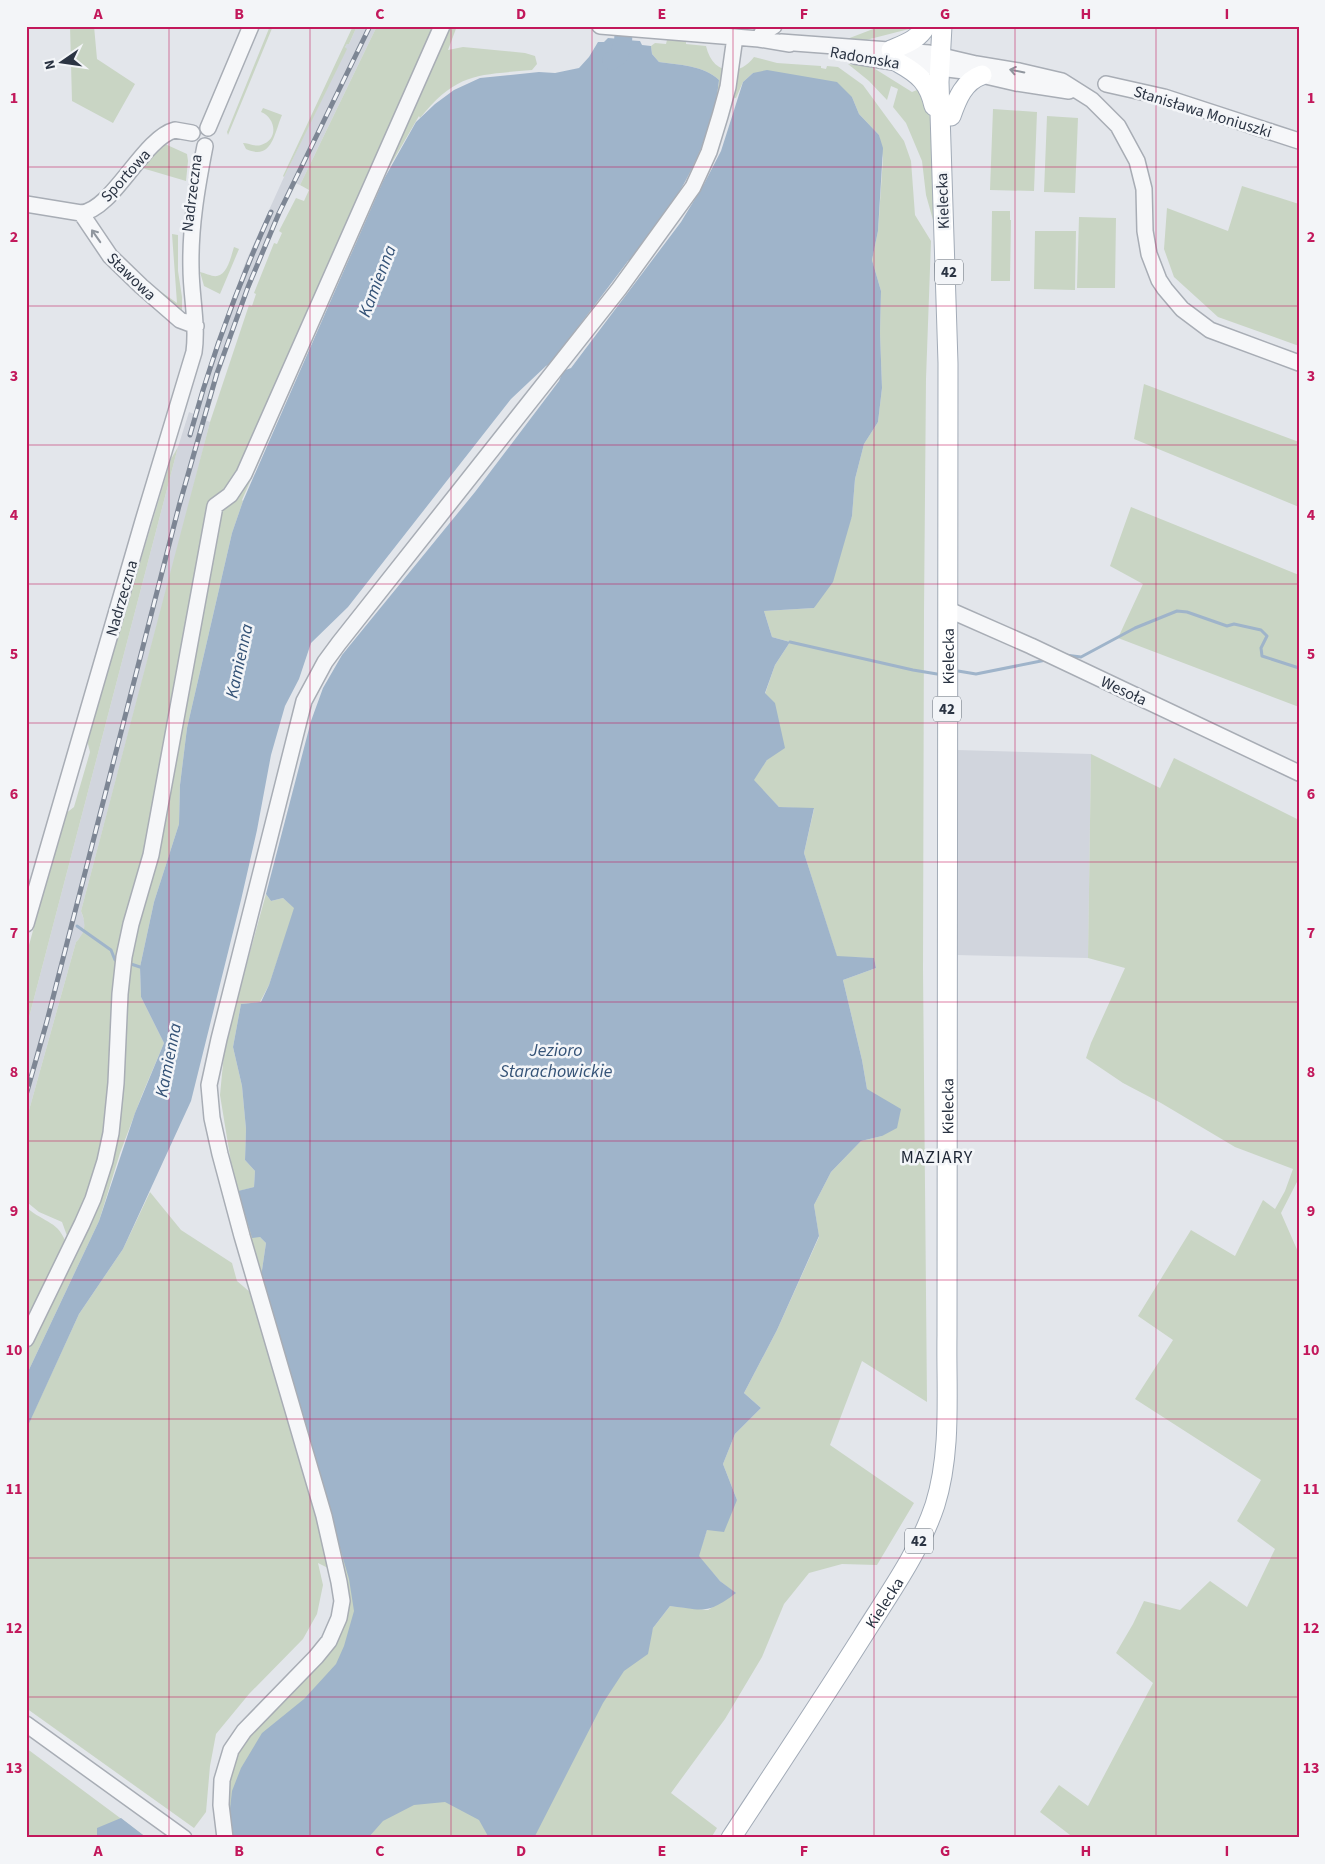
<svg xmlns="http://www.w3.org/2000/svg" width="1325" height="1864" viewBox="0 0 1325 1864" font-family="'Source Sans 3',sans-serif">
<rect width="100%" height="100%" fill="#e3e6eb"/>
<path fill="#d1d5dd" d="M357 26H377L300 185 295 183 279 217 250 288 212 396 205 420 210 422 188 508 81 911 85 923 82 936 76 942 26 1121V1029L178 447 189 412 194 414 215 346 246 261 284 177 346 49 345 47 347 44H349Z
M957 750 1091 754 1088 958 956 955Z"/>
<path fill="#c9d5c4" d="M70 26H94L97 59 135 84 113 123 72 101Z
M270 26H273L228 135 227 132Z
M353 26H357L349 44H347L345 47 347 49 284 177 283 176Z
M377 26H457L448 50 463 47 525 53 535 56 537 64 532 70C478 75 457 72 420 118L419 116 383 178 242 500 243 501 232 533 187 728 180 785 179 824 154 902 140 967 141 997 164 1043 142 1095 120 1153 99 1221 26 1376V1348L74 1255 62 1222 39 1212 28 1203 26 1121 76 942C86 932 86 923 81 911L210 422 249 305 252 306 256 294 254 293 274 243 277 244 282 233 279 231 296 198 304 201 309 190 300 185Z
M881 26H914L913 28 866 40 847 39Z
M667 40 686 41V44L706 46C712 73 737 79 754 57L777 63 821 66V68L826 69 827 66 838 67 863 85 904 141 911 161 915 215 931 241 926 379 924 613 923 969 927 1402 862 1361 830 1445 914 1503 877 1565 842 1564 809 1573 784 1604 762 1657 725 1719 671 1793 717 1828 711 1838H223L231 1753 333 1644 344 1576 318 1563 323 1585 317 1614 303 1639 249 1694 216 1734 210 1766 206 1812 194 1828 26 1708V1429L79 1314 123 1249 150 1192 181 1230 232 1263 237 1281 651 1634 653 1628 670 1606 708 1610 735 1593 720 1581 698 1556 707 1530 737 1500 723 1464 735 1434 761 1408 744 1393 777 1330 819 1237 814 1205 831 1172 861 1141 882 1136 867 1089 862 1060 843 980 876 968 874 958 837 957 804 853 814 809 779 807 753 780 767 760 765 694 775 665 790 642 772 637 764 611 814 608 852 516 855 479 864 444 878 422 882 388 880 333 881 291 872 260 878 231 883 158 879 135 859 114 852 97 753 73 743 82 736 98 717 94 719 80C703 65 679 65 659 62L652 54 651 46 655 43 666 44Z
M848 64 872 67 912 92 922 88 929 107 940 245 926 195 922 161 906 123 893 107 898 89 891 86 887 100 869 81Z
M263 108 282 115C274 134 272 161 246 149L243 143C248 143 255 147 261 145 279 140 276 118 261 112Z
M993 109 1037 112 1034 191 990 190Z
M1047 116 1078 118 1075 193 1044 192Z
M165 144 187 154 188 161 186 181 142 168Z
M1242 186 1299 204V346L1218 317 1174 277 1164 249 1167 208 1228 231Z
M992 211H1010V220H1011L1010 281H991Z
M1079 217 1116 218 1115 288H1077Z
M1035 231H1076L1075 290 1034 289Z
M172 234 178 235V271L182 297V313L156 296 160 291 177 303Z
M234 247 239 249 220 294 204 286 200 272C205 273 213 277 217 276 228 274 231 256 234 247Z
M1144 384 1299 442V507L1134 439Z
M178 447 26 1029V956L65 814 74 807 90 752 87 740 171 459Z
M1131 507 1299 575V707L1118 638 1143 584 1110 566Z
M1091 754 1160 788 1174 758 1299 820V1178L1281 1213 1299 1254V1838H1074L1040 1812 1059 1785 1088 1806 1153 1683 1116 1653 1133 1624 1144 1601 1180 1610 1210 1581 1247 1607 1275 1549 1237 1521 1261 1480 1135 1399 1173 1340 1138 1316 1191 1230 1235 1256 1263 1200 1275 1209 1285 1191 1293 1169 1235 1147 1161 1103 1123 1083 1086 1058 1091 1043 1125 968 1088 958Z
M266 894 271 901 283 898 295 908 269 985 260 1002 241 1004 233 1047 242 1086 246 1129 245 1160 255 1171 254 1187 239 1191 260 1237 266 1243 261 1277 235 1187 220 1095 225 1043Z
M26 1207C45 1224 59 1220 67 1246L30 1319 26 1320Z
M26 1748 147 1838H26Z"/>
<path fill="#9fb4ca" d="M608 38 621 39 623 42 626 40 640 41 642 45 651 46 652 54 659 62C679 65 703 65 719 80 714 128 693 172 667 212 657 226 641 239 637 256L628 261 560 351 553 363 546 366 511 399 348 607 311 643 299 679 285 706 271 755 257 830 241 900 191 1101 123 1249 79 1314 26 1430V1376L99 1221 135 1113 164 1043 141 997 140 967 154 902 179 824 180 785 187 728 232 533 243 501 384 179 416 122 435 104 454 90 480 78 539 72 555 73 579 68 589 57 598 42H604Z
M767 70 837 82 852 97 859 114 879 135 883 148 878 231 872 260 881 291 880 333 882 388 878 422 864 444 855 479 852 516 833 582 814 608 764 611 772 637 790 642 775 665 765 693 775 703 785 748 767 760 754 780 779 807 814 808 804 853 837 956 874 958 876 968 843 980 862 1060 867 1089 901 1109 897 1128 882 1136 861 1141 831 1172 814 1205 819 1236 777 1330 744 1393 761 1408 735 1434 723 1464 737 1500 724 1532 707 1530 699 1556 720 1581 736 1593C707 1615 703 1610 670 1606L653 1628 648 1654 624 1671 603 1703 534 1838H489L479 1820 445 1802 414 1805 383 1821 368 1838H234L230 1823V1809L232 1791 241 1768 262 1733 304 1699 336 1664 344 1646 354 1611 349 1579 261 1277 266 1243 260 1237 252 1238 238 1191 254 1187 255 1171 245 1160 246 1129 242 1086 233 1047 241 1004 261 1002 269 985 294 908 283 898 271 901 266 894 311 721 323 688 342 655 475 492 559 381 563 371 571 368 681 222 704 184 721 151 743 82 753 73Z
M121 1818 147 1838H97V1828Z"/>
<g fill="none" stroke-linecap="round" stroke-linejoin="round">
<path stroke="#9fb4ca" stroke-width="3" d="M790 642 913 670 937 674
M1065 655 1081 657 1135 628 1177 611 1187 612 1227 626 1234 624 1261 630 1267 636 1261 648 1262 656 1299 668
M958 671 976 674 1046 660
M77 926 111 950 115 960 120 961
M128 963 140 967"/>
<path stroke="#9fb4ca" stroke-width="18" d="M611 61 619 56 623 42 624 26"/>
<g stroke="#a8adb5" stroke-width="18">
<path id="minor" d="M600 26 759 39 790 44
M759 39 762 33 774 26
M781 42 929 53 976 64 1019 71 1062 81 1092 100 1118 126 1137 161 1144 189 1145 231 1149 254 1159 280 1165 289 1182 309 1210 330 1299 363
M855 56 899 63 964 71 1016 83 1069 91
M1106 84 1164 97 1299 141
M208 128 251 26
M26 204 81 213C113 210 143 138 175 130L192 133
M81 213 110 256 141 286 180 320 196 326
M947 609 1031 646 1299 773
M26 924 143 521 194 352C198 324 191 296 191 268 190 227 197 187 205 146
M26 1339 82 1224 93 1199 105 1161 111 1133 116 1083 120 994 124 957 131 924 151 855 215 506 230 495 244 474 442 26
M26 1724 184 1838
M225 1838 221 1805 222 1780 231 1750 244 1731 316 1657 329 1641 339 1618 342 1601 339 1582 324 1516 242 1236 220 1154 212 1118 209 1085 219 1039 304 701 325 662 339 643 619 289 693 187 709 152 720 116 728 87 734 44"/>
</g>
<g stroke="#a2abb7" stroke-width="21">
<g id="major">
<path d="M891 50C905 44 918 40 926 26"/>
<path d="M899 63C919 74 929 83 934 106"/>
<path d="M951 116C957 99 964 81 982 75"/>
<path id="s1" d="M731 1838C775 1771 819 1705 862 1637 888 1595 919 1553 935 1505 952 1451 946 1390 947 1335L948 363 939 82 942 26"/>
</g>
</g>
<use href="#minor" stroke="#f6f7f9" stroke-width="15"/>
<use href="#major" stroke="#fff" stroke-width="19"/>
<g stroke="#7d8694" stroke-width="5">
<path id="rail" d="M190 435C211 358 238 284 271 212
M26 1095 47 1021 179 506 217 373 248 287 279 213 370 26"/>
</g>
<use href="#rail" stroke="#f3f5f8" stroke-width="3" stroke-dasharray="9" stroke-linecap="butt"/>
</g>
<defs><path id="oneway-shaft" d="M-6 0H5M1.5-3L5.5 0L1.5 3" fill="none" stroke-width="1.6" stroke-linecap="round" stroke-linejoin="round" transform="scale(1.25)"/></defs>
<g stroke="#90969e">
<use href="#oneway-shaft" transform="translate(1017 71) rotate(-169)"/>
<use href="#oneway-shaft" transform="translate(96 236) rotate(-125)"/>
</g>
<path fill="none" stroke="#c2185b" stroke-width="1" stroke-opacity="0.55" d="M169 26V1838M310 26V1838M451 26V1838M592 26V1838M733 26V1838M874 26V1838M1015 26V1838M1156 26V1838M26 167H1299M26 306H1299M26 445H1299M26 584H1299M26 723H1299M26 862H1299M26 1002H1299M26 1141H1299M26 1280H1299M26 1419H1299M26 1558H1299M26 1697H1299"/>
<g text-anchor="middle" stroke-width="5" stroke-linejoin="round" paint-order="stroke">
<g fill="#f3f5f8" stroke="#676e79" stroke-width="1">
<rect x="935" y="259.5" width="28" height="25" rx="4"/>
<rect x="933" y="696.5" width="28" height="25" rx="4"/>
<rect x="905" y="1528.5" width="28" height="25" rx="4"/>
</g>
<g font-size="15" font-weight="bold" fill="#2b3443">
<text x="949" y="277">42</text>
<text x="947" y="714">42</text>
<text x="919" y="1546">42</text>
</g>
<g font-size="16" fill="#2b3443" stroke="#f3f5f8">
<text transform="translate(865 57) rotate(10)" y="6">Radomska</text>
<text transform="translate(1203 111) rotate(17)" y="6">Stanisława Moniuszki</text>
<text transform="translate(125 175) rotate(-48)" y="6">Sportowa</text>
<text transform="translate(191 193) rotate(-83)" y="6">Nadrzeczna</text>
<text transform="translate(942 201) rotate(-92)" y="6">Kielecka</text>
<text transform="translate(132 276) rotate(44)" y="6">Stawowa</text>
<text transform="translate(121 598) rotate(-74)" y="6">Nadrzeczna</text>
<text dy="6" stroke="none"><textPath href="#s1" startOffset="1241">Kielecka</textPath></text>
<text transform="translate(1124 690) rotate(25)" y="6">Wesoła</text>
<text dy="6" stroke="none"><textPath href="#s1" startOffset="791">Kielecka</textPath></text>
<text dy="6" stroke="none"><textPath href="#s1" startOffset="281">Kielecka</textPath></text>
</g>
<g font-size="18" font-style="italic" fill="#355377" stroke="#f3f5f8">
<text transform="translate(377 281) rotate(-69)" y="6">Kamienna</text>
<text transform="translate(239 661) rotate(-78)" y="6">Kamienna</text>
<text x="556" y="1056">Jezioro<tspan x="556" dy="21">Starachowickie</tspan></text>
<text transform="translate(168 1060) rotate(-79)" y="6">Kamienna</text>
</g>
<g font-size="18" letter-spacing="1" fill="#1d2534" stroke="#f3f5f8">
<text x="937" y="1163">MAZIARY</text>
</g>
</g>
<rect width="1325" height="1864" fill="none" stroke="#f3f5f8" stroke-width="55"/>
<g transform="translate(62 62) rotate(257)" stroke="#f3f5f8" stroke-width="4" paint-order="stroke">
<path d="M0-4L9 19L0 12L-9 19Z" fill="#2b3443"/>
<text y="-8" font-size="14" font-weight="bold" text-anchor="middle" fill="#2b3443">N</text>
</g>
<rect x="28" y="28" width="1270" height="1808" fill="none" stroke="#c2185b" stroke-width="2"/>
<g font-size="16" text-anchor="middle" font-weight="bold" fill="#c2185b">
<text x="98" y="19">A</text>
<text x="239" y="19">B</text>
<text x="380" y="19">C</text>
<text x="521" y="19">D</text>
<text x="662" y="19">E</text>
<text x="804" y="19">F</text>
<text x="945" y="19">G</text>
<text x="1086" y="19">H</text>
<text x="1227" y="19">I</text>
<text x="14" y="103">1</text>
<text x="1311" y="103">1</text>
<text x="14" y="242">2</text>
<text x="1311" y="242">2</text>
<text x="14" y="381">3</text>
<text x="1311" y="381">3</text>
<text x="14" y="520">4</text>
<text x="1311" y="520">4</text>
<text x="14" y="659">5</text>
<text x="1311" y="659">5</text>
<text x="14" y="799">6</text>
<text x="1311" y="799">6</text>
<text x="14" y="938">7</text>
<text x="1311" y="938">7</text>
<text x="14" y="1077">8</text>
<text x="1311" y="1077">8</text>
<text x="14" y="1216">9</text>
<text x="1311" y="1216">9</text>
<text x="14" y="1355">10</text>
<text x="1311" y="1355">10</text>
<text x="14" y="1494">11</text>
<text x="1311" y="1494">11</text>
<text x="14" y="1633">12</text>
<text x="1311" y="1633">12</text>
<text x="14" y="1773">13</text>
<text x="1311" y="1773">13</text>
<text x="98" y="1856">A</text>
<text x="239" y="1856">B</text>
<text x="380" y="1856">C</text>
<text x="521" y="1856">D</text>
<text x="662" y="1856">E</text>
<text x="804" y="1856">F</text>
<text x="945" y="1856">G</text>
<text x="1086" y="1856">H</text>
<text x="1227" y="1856">I</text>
</g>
</svg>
